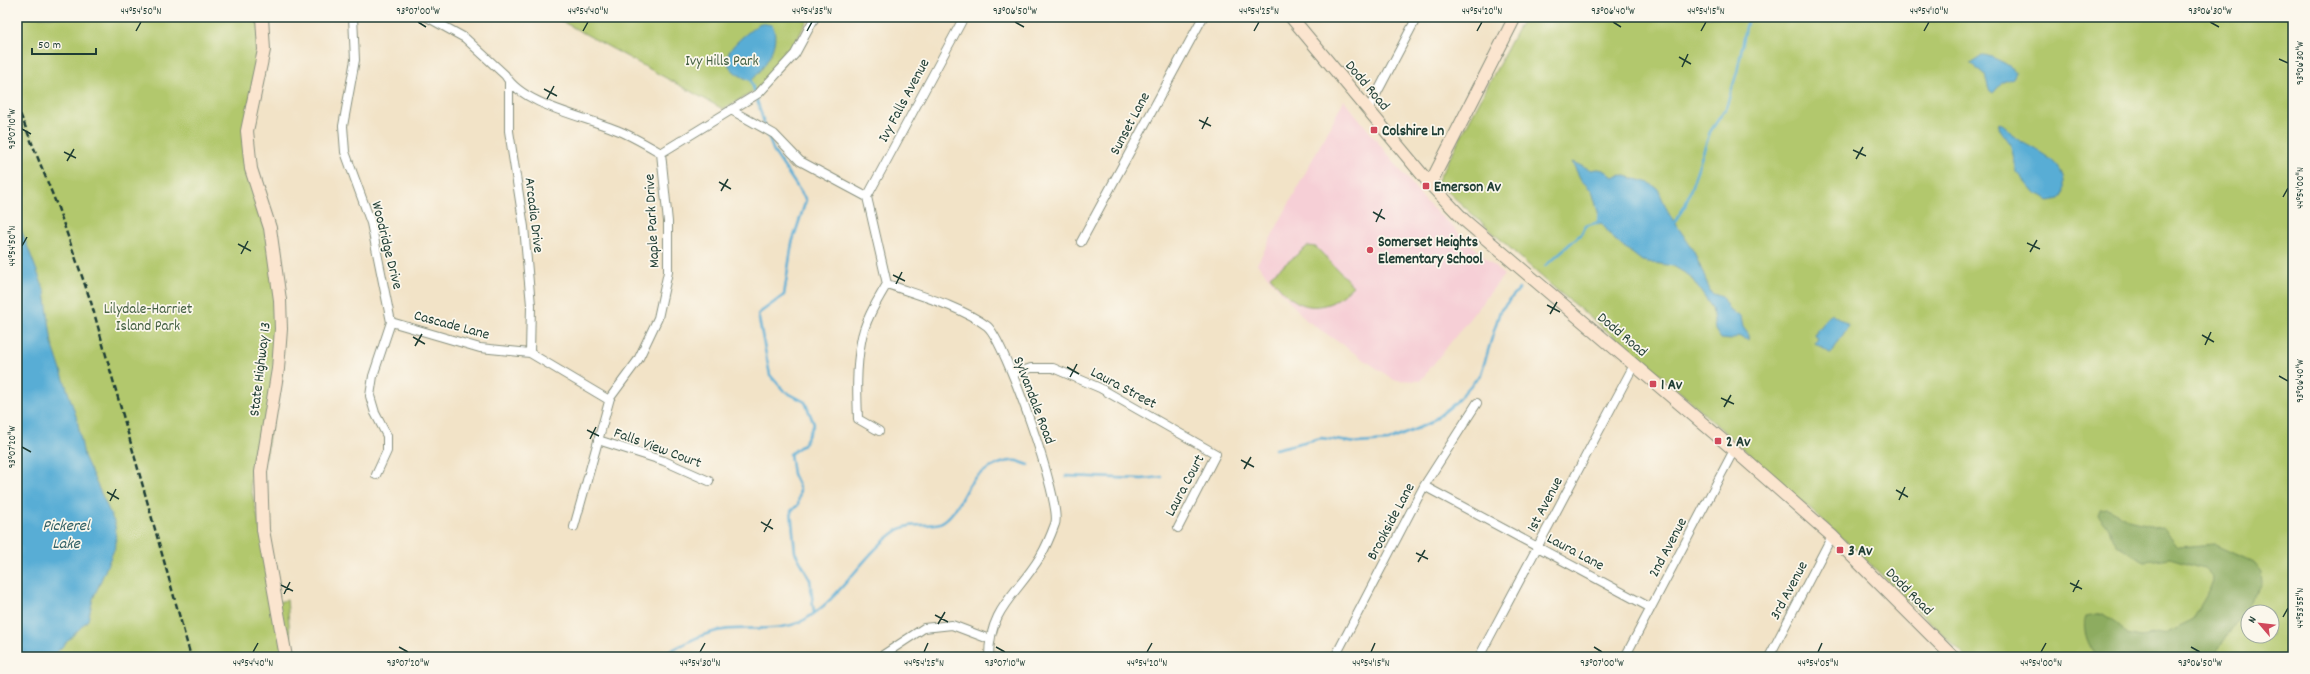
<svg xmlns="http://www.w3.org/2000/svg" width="2310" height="674" viewBox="0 0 2310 674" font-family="Dekko,sans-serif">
<rect width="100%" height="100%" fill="#fbf7ec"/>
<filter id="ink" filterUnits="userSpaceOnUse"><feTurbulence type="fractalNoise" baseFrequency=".025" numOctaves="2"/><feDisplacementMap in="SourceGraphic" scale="8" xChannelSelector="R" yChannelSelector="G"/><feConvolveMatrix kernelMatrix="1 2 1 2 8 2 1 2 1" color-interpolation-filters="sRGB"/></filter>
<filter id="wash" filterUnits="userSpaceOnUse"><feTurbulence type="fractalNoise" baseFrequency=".012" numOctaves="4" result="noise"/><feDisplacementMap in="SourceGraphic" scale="16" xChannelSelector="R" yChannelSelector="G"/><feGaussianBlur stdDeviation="0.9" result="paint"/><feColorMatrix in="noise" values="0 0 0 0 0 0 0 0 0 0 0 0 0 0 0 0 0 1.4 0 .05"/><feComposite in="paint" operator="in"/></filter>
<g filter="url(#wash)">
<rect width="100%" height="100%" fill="#f2e3c7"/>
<path fill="#f6cfd6" d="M1344 100 1427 203 1504 275 1420 381 1394 380 1306 320 1257 264Z"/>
<path fill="#b2c86d" stroke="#688250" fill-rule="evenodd" d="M17 17H264L243 142 278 271 279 362 266 457 253 454 250 484 278 602 287 600 292 657H17Z
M554 17H809L785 62 762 87 723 109Z
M1524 17H2293V657H1966L1863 557 1669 382 1553 287 1437 182ZM2248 612H2272V636H2248Z
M1308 246 1316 247 1353 286C1346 292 1336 302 1328 304 1301 313 1285 295 1270 276Z"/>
<path fill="#8dac60" stroke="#56744a" d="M2107 508 2129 520 2163 528 2178 547 2214 544 2253 562 2261 572 2262 583 2213 657H2098C2089 648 2081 629 2086 617L2103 614 2118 624 2126 634 2140 637 2165 633 2192 620 2209 591 2213 580 2211 575 2204 568 2171 558 2145 561 2139 558 2116 544 2112 538 2109 528 2098 515 2100 509Z"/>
<path fill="#59add5" stroke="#3c7584" d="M760 23 772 25C782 42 764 69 751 81 705 62 736 42 760 23Z
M1982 55C1988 54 2013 66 2016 72L2013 78 2003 82 1993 93 1989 90 1985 75 1970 63Z
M1999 123C2008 125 2010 134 2017 139 2034 150 2061 159 2064 181 2064 188 2065 194 2060 199L2049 201 2045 197 2035 193 2017 172 2011 146 1998 128Z
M1572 162 1592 170C1600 167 1607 171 1613 177L1622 175 1650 183 1658 189 1669 214 1694 251 1711 293 1722 297 1729 310 1741 317 1743 327 1749 335 1748 340 1738 336 1731 340 1721 339 1715 330 1712 308 1690 276 1673 266 1642 261 1615 240 1601 223 1597 224 1598 212 1592 191 1581 180Z
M17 219 45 292 52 343 77 419 84 456 115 524 116 545 93 599 88 620 52 657H17Z
M1831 313 1849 325 1831 354 1815 343 1818 338 1815 336 1817 330Z"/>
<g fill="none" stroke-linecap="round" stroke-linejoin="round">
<path stroke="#59add5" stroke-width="2.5" d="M751 81 765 126
M767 133 774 152 806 200 792 243 784 295 758 314 770 375 784 391 805 402 814 424 804 444 790 454 793 474 800 489 798 505 791 511 795 552 810 579 814 614
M1673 224 1685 206 1710 132 1726 108 1737 72 1747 22 1749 17
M1545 266 1581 234 1585 226 1599 222
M1275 449 1321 438 1357 443 1388 441 1430 423 1454 404 1481 374 1500 311 1519 289
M1066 476 1142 479 1162 477
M659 657C679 647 700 633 723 630 749 626 780 633 804 620 842 598 862 554 898 530 911 522 927 527 940 523 954 517 962 496 969 485 977 473 1002 459 1017 461 1021 462 1025 464 1029 465"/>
</g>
</g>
<g filter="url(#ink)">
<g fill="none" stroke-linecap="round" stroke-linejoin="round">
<g stroke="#88907e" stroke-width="10">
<path id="street" d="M353 17 355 60 343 126 345 152 371 223 391 322 373 376 370 396 375 413 387 436V451L376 475
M427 17 465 38 505 75C524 107 590 117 624 133 637 139 649 146 661 153
M509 82V131L524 227 531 305 530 353
M731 110 774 134 800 161 867 197 887 284
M1368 110 1417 17
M661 153 759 93 795 54 815 17
M867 197 964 17
M1081 242 1203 17
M887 284C918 295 960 306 987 326 1005 340 1063 505 1055 524 1051 535 1046 547 1040 557 1017 595 989 608 989 657
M391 322 480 348 530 353 609 400 610 398
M1013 374 1031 368H1053L1100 388 1216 454 1178 528
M879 431 858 419C857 394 856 368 861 342 864 322 877 301 887 284
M598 440 664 461 709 481
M1424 486 1651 608
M574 527 610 398 638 360 658 318 668 272V222L661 153
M880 657 924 628 952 625 989 639
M1335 657 1424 486 1477 403
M1479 657 1634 365
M1625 657 1734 450
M1769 657 1832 536"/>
</g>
<g stroke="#88907e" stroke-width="14">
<path id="secondary" d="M262 17 264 50 247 131 251 169 270 228 280 300 281 329 278 369 261 472 263 530 286 657
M1291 17 1430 184 1464 220 1734 450 1832 536 1953 657
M1430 184 1515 17"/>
</g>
<use href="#street" stroke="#fff" stroke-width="8"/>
<use href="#secondary" stroke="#fbe5cf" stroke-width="12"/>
<path stroke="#1f3d34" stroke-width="2.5" stroke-dasharray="6 3" stroke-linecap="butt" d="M17 106 58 208 91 302 191 657"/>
</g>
</g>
<path fill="none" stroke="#1f3d34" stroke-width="1.5" d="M418 22 426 27M1015 22 1024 27M1613 22 1621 27M2210 22 2219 27M136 31 141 22M583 31 588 22M807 31 812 22M1254 31 1259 22M1477 31 1482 22M1701 31 1706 22M1924 31 1929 22M1679 57 1691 64M2279 59 2288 63M1682 67 1688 54M544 89 557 96M547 99 554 86M1199 120 1211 126M22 129 31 134M1202 129 1208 117M1853 150 1866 156M64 152 76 158M1856 159 1863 147M67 161 74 149M719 182 731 189M721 191 728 179M2283 197 2288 188M1373 212 1385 219M1376 222 1382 209M2027 243 2040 249M238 244 251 251M22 246 27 237M2030 252 2037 240M241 254 248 241M893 275 905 281M896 284 902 272M1547 305 1560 312M1550 314 1557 302M2202 335 2214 342M413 337 425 344M2205 345 2211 332M415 346 422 334M1067 367 1079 374M2279 376 2288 381M1070 377 1077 364M1721 398 1734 404M1724 407 1731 395M587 430 599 436M590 439 596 427M22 447 31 452M1241 460 1254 467M1244 469 1251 457M1896 490 1908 497M107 492 119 499M1899 500 1905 487M110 501 116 489M761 522 773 529M764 532 771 519M1416 553 1428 559M1418 562 1425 550M2070 583 2082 589M281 585 293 591M2073 592 2079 580M284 594 290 582M935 615 948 622M2283 617 2288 608M938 624 945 612M399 647 408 652M996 647 1005 652M1594 647 1602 652M2191 647 2200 652M253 652 258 643M700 652 705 643M924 652 928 643M1147 652 1152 643M1371 652 1375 643M1818 652 1822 643M2041 652 2046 643"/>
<g fill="#d1495b" stroke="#fbf7ec" stroke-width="1.5">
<rect x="1370" y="126" width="8" height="8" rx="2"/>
<rect x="1422" y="182" width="8" height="8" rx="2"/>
<circle cx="1370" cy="250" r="4"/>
<rect x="1649" y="380" width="8" height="8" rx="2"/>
<rect x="1714" y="437" width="8" height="8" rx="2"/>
<rect x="1836" y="546" width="8" height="8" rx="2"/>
</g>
<g text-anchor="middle" stroke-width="3.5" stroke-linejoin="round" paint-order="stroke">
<g font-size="15" fill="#446042" stroke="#fbf7ec">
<text x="722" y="65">Ivy Hills Park</text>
<text x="148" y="313">Lilydale-Harriet<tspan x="148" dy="17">Island Park</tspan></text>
</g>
<g font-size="15" fill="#1f3d34" stroke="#fbf7ec">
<text transform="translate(1368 85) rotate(50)" y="5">Dodd Road</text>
<text transform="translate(903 100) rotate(-62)" y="5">Ivy Falls Avenue</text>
<text transform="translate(1129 123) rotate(-62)" y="5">Sunset Lane</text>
<text transform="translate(535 215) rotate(83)" y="5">Arcadia Drive</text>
<text transform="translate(651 221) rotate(-93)" y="5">Maple Park Drive</text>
<text transform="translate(388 245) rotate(76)" y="5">Woodridge Drive</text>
<text transform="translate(452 324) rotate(15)" y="5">Cascade Lane</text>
<text transform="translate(1623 334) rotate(40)" y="5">Dodd Road</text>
<text transform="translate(259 369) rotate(-83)" y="5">State Highway 13</text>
<text transform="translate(1124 387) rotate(28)" y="5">Laura Street</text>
<text transform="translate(1035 400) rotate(69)" y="5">Sylvandale Road</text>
<text transform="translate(658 447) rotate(20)" y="5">Falls View Court</text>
<text transform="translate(1184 485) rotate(-62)" y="5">Laura Court</text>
<text transform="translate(1544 504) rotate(-62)" y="5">1st Avenue</text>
<text transform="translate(1390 521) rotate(-62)" y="5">Brookside Lane</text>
<text transform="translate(1667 547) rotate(-62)" y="5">2nd Avenue</text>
<text transform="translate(1576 551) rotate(28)" y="5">Laura Lane</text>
<text transform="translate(1788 590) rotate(-62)" y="5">3rd Avenue</text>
<text transform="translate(1910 591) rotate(45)" y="5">Dodd Road</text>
</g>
<g font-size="15" font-weight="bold" fill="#1f3d34" stroke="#fbf7ec" text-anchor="start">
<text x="1382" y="135">Colshire Ln</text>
<text x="1434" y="191">Emerson Av</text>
<text x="1378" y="246">Somerset Heights<tspan x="1378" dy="17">Elementary School</tspan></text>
<text x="1661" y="389">1 Av</text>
<text x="1726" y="446">2 Av</text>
<text x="1848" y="555">3 Av</text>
</g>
<g font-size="16" font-style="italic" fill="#305f64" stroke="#fbf7ec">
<text x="66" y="530">Pickerel<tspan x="66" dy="18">Lake</tspan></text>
</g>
</g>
<rect width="2310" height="674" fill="none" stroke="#fbf7ec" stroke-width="44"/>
<g transform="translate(2260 624) rotate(298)"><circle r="19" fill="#fbf7ec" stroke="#a3ada2"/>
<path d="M0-3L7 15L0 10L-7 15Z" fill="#d1495b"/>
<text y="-6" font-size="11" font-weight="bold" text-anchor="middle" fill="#1f3d34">N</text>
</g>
<path d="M32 48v6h64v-6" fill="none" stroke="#1f3d34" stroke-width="2"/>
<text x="38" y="48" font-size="12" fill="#1f3d34" stroke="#fbf7ec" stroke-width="3" paint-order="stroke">50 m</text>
<rect x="22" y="22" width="2266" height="630" fill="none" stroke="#1f3d34" stroke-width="1.5"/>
<g font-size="10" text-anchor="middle" fill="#1f3d34">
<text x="141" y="14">44°54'50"N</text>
<text x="418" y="14">93°07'00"W</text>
<text x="588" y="14">44°54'40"N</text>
<text x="812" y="14">44°54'35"N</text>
<text x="1015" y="14">93°06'50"W</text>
<text x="1259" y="14">44°54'25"N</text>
<text x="1482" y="14">44°54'20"N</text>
<text x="1613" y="14">93°06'40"W</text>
<text x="1706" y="14">44°54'15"N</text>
<text x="1929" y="14">44°54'10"N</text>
<text x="2210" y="14">93°06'30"W</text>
<text transform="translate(2299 63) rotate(-90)" y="4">93°06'30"W</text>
<text transform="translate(11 129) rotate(-90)" y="4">93°07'10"W</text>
<text transform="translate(2299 188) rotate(-90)" y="4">44°54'00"N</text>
<text transform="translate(11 246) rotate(-90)" y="4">44°54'50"N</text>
<text transform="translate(2299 381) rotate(-90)" y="4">93°06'40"W</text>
<text transform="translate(11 447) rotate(-90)" y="4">93°07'20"W</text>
<text transform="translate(2299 608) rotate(-90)" y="4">44°53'55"N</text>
<text x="253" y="666">44°54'40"N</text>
<text x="408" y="666">93°07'20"W</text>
<text x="700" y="666">44°54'30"N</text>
<text x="924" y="666">44°54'25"N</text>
<text x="1005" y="666">93°07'10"W</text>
<text x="1147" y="666">44°54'20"N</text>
<text x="1371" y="666">44°54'15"N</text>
<text x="1602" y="666">93°07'00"W</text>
<text x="1818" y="666">44°54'05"N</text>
<text x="2041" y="666">44°54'00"N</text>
<text x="2200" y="666">93°06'50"W</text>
</g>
</svg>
